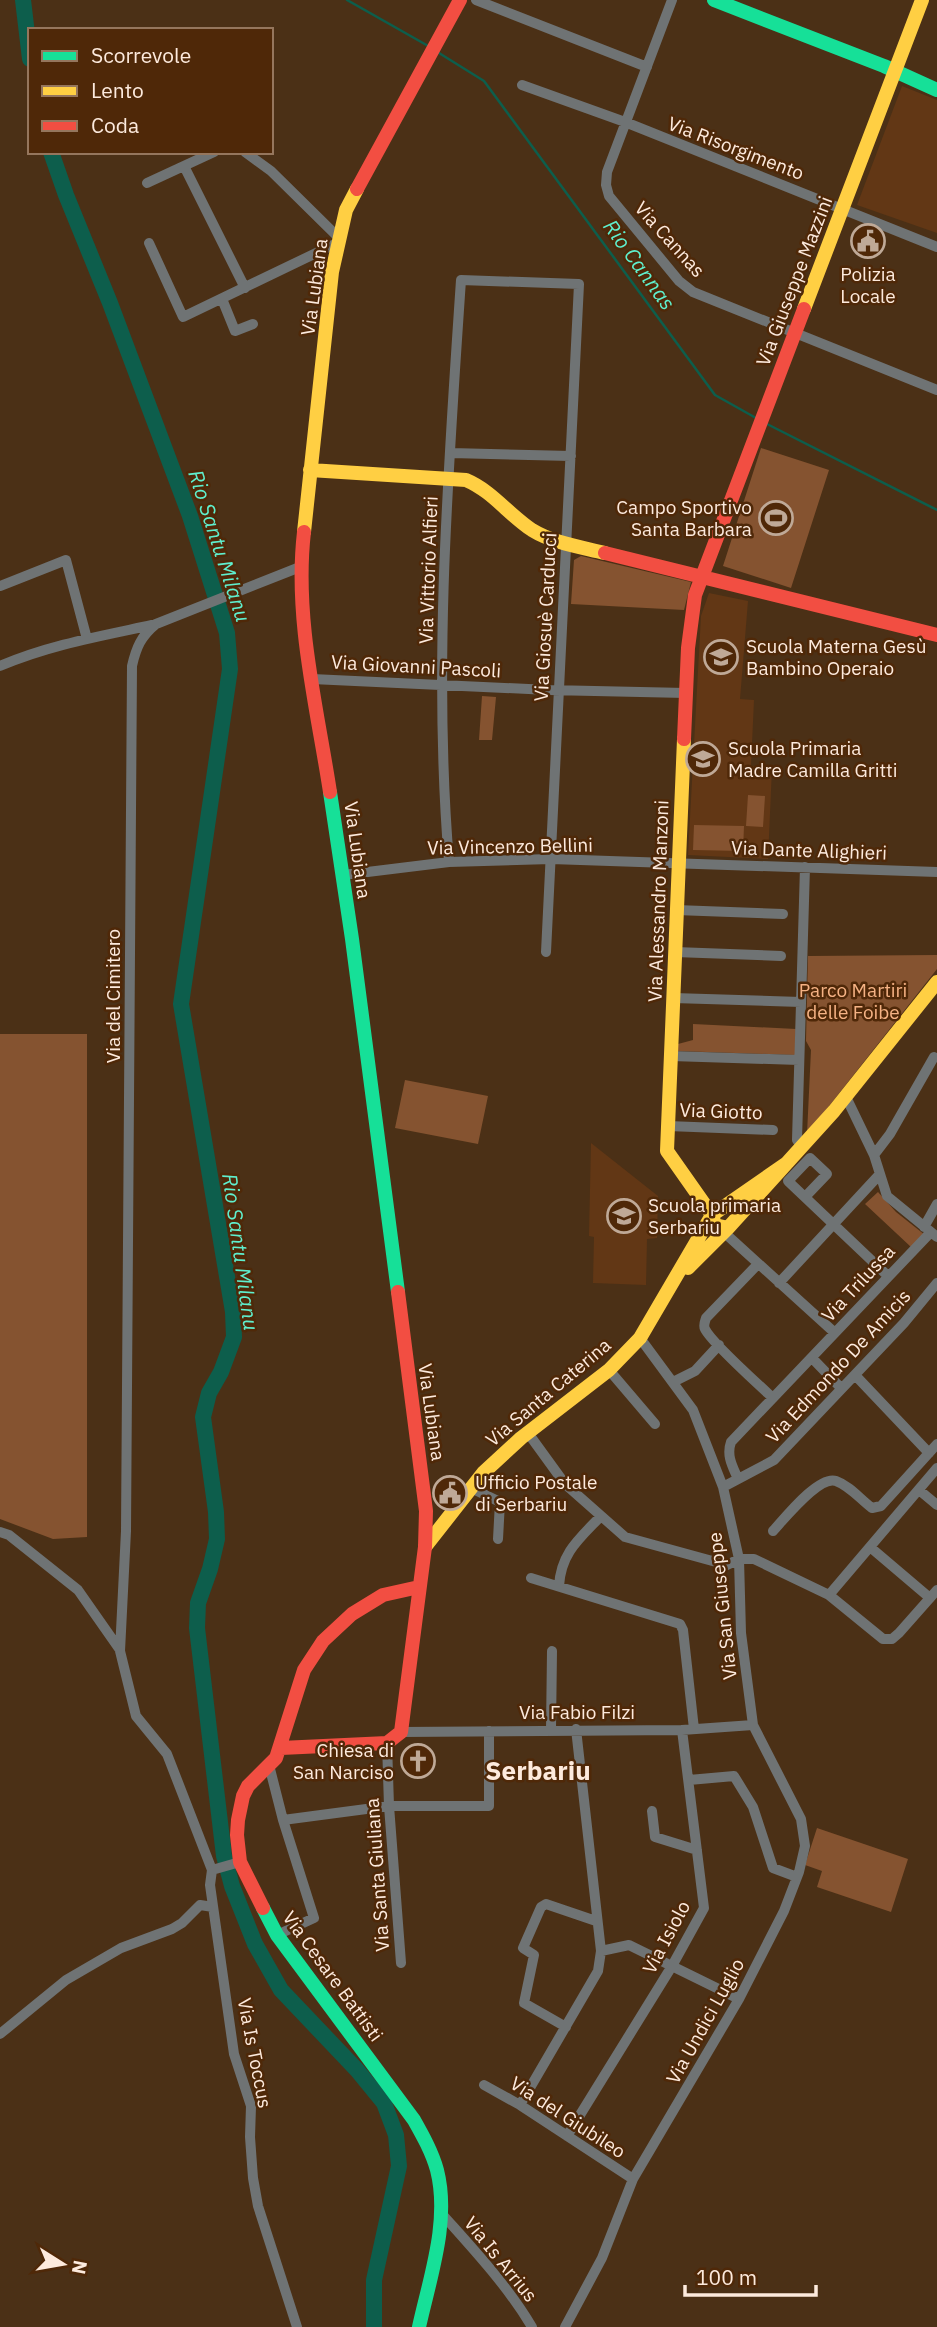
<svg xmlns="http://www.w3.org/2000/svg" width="937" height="2327" viewBox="0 0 937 2327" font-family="'IBM Plex Sans',sans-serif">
<rect width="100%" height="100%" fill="#4b3016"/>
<path fill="#623715" d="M902 86 937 100V233L857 205Z
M709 593 748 601 740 699 754 700 751 766 772 768 768 859 688 855 701 616Z
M591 1143 658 1196 657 1238 647 1239 646 1285 593 1283 594 1237 589 1236Z"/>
<path fill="#855330" d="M761 448 829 470 791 588 723 566Z
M581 556 691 582 684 610 571 604 574 560Z
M482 696 496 697 492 740H479Z
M748 795 765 796 763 827 746 826Z
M694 825 744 826 743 851 693 850Z
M937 955V969L807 1134 811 1050 806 1041 808 956Z
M693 1024 796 1029 795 1055 678 1051V1044L693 1040Z
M0 1034H87V1537L53 1539 0 1519Z
M405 1080 488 1096 478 1144 395 1128Z
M878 1192 896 1212 925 1235 911 1247 865 1204Z
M817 1828 908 1859 891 1912 817 1887 822 1871 805 1865Z"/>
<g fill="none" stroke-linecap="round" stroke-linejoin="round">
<path stroke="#0d5e4c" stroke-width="2.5" d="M347 0 430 47
M439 53 484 81 715 395 756 418
M765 423 937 510"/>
<path stroke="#0d5e4c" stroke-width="16" d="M23 0 30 59
M51 152 66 195 110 303 190 516 227 633 230 669 181 1004 233 1312 234 1337 221 1372 209 1393 203 1417 216 1512 217 1539 210 1569 198 1603 197 1628 224 1856 232 1886 255 1944 281 1990 357 2070 384 2103 396 2135 399 2166 374 2280V2327"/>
<path stroke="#6f7374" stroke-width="10" d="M476 0 647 67
M672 0 607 172 606 185 609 196 679 281 693 292 937 390
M522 85 625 122 937 247
M245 152 271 171 340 239
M184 166 245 288
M147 183 214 152
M149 243 183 317 339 242
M222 299 235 331 253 324
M451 453 571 456
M0 586 66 560 87 639
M0 666C49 645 101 636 152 625
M312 679 549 690 686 693
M449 862C433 669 448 473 461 280L579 284 546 952
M343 875 449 862 551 859 937 872
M676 910 783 914
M675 952 781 956
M673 998 801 1002
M671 1056 799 1060
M846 1097 874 1155 887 1196 937 1237
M668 1126 773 1130
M801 1146 797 1140 805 867
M874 1155 890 1134 934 1057
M805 1197 827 1174 810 1158 788 1181 888 1276
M924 1227 937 1204
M728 1236 835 1333
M758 1264 706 1318C705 1322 703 1325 705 1329 711 1342 760 1386 773 1398
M779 1283 880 1174
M812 1358 841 1388
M609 1370 655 1424
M855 1375 929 1453
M673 1382 695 1371 719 1345
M528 1433 565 1484 625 1537 727 1565 739 1559H754L829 1595 883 1639H892L899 1633 937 1590
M738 1479C733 1467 726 1456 731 1442L931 1232
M723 1487 774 1460 904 1323 937 1283
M471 1488 500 1502 498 1539
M919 1490 937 1505
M773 1531C785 1518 819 1475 836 1481 850 1486 860 1499 872 1508L881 1506 937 1444
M0 1532 9 1535 78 1590 120 1650
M870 1547 930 1598
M531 1578 680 1624 683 1630 694 1729
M559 1586C561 1553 579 1539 601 1516
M829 1595 937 1468
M551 1729 552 1651
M401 1732 682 1730 753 1725
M387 1743 389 1806 401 1963
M269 1765 283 1820 314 1918 277 1935
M689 1780 734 1776 753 1807 773 1868 797 1877
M652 1811 655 1837 697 1850
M283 1820 389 1806H489V1731
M240 1862 212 1870 210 1885 234 2054 251 2106 250 2137 253 2178 258 2206 297 2327
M212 1870 167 1754 136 1716 120 1651 126 1531 132 666C136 648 141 636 156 624L300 567
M601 1951 629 1945 739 1999
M566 2027 524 2003 534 1955 523 1948 541 1907 546 1904 596 1921
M0 2034 66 1980 121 1948 172 1929 182 1923 200 1905 213 1907
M484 2085 520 2105 633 2179
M520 2105 598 1971 601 1951 576 1729
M567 2136 672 1966 704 1908 682 1730
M442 2214C474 2250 507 2285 532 2327
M565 2327 602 2258 633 2179 739 1999 784 1911 799 1872 805 1846 801 1819 753 1725 741 1633 739 1559 723 1487 693 1410 640 1338"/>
<path stroke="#16e098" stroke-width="14" d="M714 0 884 66 937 90
M330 792 352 939 398 1292
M263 1908 277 1935 414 2120C423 2136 432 2152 437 2170 450 2221 430 2277 419 2327"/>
<path stroke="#ffcf43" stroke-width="14" d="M804 309 922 0
M310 470 466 480C492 491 508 514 532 530 553 543 581 547 605 553
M304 532 332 272 346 210 357 189
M684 739 667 1151 712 1215 715 1225 728 1228
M688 1268 728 1228 834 1111 937 982
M425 1547 483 1473 521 1438 609 1370 640 1338 712 1215 787 1163"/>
<path stroke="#f24e42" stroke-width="14" d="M357 189 460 0
M304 532C294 618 317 707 330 792
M605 553 937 635
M684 739 688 648 695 595 804 309
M281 1748 387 1743 401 1732 425 1547 426 1511 398 1292
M263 1908 240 1862 237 1835 238 1820 243 1796 248 1786 276 1758 304 1670 323 1641 352 1614 383 1595 419 1587"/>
</g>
<defs>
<g id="civic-ring" transform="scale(1.75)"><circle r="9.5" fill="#4f2808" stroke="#bfa997" stroke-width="1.5"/><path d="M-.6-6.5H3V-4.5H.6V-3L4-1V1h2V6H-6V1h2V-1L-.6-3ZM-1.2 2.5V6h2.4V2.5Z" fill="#bfa997"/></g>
<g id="stadium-ring" transform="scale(1.75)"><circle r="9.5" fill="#4f2808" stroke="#bfa997" stroke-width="1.5"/><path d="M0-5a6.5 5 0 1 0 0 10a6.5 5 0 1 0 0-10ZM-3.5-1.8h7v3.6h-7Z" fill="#bfa997"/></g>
<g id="school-ring" transform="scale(1.75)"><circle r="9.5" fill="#4f2808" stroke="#bfa997" stroke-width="1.5"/><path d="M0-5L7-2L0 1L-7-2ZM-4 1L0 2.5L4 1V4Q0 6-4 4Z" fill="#bfa997"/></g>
<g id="church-ring" transform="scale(1.75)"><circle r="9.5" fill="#4f2808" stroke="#bfa997" stroke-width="1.5"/><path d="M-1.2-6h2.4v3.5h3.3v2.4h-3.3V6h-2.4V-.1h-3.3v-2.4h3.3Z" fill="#bfa997"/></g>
</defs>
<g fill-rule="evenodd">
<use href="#civic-ring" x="868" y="241"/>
<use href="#stadium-ring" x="776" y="518"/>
<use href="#school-ring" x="721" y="657"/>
<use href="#school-ring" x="703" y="759"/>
<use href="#school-ring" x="624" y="1216"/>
<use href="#civic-ring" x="450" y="1493"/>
<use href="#church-ring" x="418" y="1761"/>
</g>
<g text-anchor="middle" stroke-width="5" stroke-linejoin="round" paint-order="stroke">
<g font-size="19" fill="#fdeadd" stroke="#4f2808">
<text transform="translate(736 148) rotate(21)" y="7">Via Risorgimento</text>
<text transform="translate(670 239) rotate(48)" y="7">Via Cannas</text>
<text transform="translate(794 281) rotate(-69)" y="7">Via Giuseppe Mazzini</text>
<text transform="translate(314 287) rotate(-82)" y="7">Via Lubiana</text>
<text transform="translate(428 570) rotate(-88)" y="7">Via Vittorio Alfieri</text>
<text transform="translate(545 617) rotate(-87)" y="7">Via Giosuè Carducci</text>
<text transform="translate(416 666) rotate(3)" y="7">Via Giovanni Pascoli</text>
<text transform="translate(510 846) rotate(-1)" y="7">Via Vincenzo Bellini</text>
<text transform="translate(358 850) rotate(82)" y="7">Via Lubiana</text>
<text transform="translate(809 850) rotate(2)" y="7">Via Dante Alighieri</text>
<text transform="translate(658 901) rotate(-88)" y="7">Via Alessandro Manzoni</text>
<text transform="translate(113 996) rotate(-90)" y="7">Via del Cimitero</text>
<text transform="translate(721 1111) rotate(2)" y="7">Via Giotto</text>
<text transform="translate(858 1283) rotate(-47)" y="7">Via Trilussa</text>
<text transform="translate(838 1366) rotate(-47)" y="7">Via Edmondo De Amicis</text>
<text transform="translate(548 1392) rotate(-40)" y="7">Via Santa Caterina</text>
<text transform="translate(432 1412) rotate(82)" y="7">Via Lubiana</text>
<text transform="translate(722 1606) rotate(-96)" y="7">Via San Giuseppe</text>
<text x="577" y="1719">Via Fabio Filzi</text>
<text transform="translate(377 1875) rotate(-94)" y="7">Via Santa Giuliana</text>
<text transform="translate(666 1937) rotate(-62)" y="7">Via Isiolo</text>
<text transform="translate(333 1976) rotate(54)" y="7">Via Cesare Battisti</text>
<text transform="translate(705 2021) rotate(-61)" y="7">Via Undici Luglio</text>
<text transform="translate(255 2053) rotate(79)" y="7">Via Is Toccus</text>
<text transform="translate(568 2117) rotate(33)" y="7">Via del Giubileo</text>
<text transform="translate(501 2259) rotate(51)" y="7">Via Is Arrius</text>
</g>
<g font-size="19" fill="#fdeadd" stroke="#4f2808" text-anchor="start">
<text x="868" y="281" text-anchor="middle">Polizia<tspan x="868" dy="22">Locale</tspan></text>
<text x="752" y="514" text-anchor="end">Campo Sportivo<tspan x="752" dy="22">Santa Barbara</tspan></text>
<text x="746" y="653">Scuola Materna Gesù<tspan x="746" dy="22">Bambino Operaio</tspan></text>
<text x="728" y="755">Scuola Primaria<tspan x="728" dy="22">Madre Camilla Gritti</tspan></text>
<text x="648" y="1212">Scuola primaria<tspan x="648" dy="22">Serbariu</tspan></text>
<text x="475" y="1489">Ufficio Postale<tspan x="475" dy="22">di Serbariu</tspan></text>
<text x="394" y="1757" text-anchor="end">Chiesa di<tspan x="394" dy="22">San Narciso</tspan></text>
</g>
<g font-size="19" fill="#f5b284" stroke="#4f2808">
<text x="853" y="997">Parco Martiri<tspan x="853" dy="22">delle Foibe</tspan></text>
</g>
<g font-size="21" font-style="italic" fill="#5fefce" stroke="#4f2808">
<text transform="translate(639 265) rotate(54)" y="7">Rio Cannas</text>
<text transform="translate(219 546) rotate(72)" y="7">Rio Santu Milanu</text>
<text transform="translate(240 1252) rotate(82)" y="7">Rio Santu Milanu</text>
</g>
<g font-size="26" font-weight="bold" fill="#fdeadd" stroke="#4f2808">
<text x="538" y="1780">Serbariu</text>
</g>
</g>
<rect x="28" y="28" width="245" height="126" fill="#4f2808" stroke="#95765d" stroke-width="2"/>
<rect x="42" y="51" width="35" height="10" fill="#16e098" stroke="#95765d" stroke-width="2"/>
<text x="91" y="63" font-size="21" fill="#fdeadd">Scorrevole</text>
<rect x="42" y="86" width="35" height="10" fill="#ffcf43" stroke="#95765d" stroke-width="2"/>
<text x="91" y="98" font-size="21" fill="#fdeadd">Lento</text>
<rect x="42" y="121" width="35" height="10" fill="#f24e42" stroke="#95765d" stroke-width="2"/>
<text x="91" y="133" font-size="21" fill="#fdeadd">Coda</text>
<g transform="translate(63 2264) rotate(101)" stroke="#4f2808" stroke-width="5" paint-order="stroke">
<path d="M0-5L12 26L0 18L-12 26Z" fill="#fdeadd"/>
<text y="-10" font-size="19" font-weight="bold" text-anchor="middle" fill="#fdeadd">N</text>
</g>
<path d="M685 2285v10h131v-10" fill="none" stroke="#fdeadd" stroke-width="3.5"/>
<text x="696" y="2285" font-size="21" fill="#fdeadd" stroke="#4f2808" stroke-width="5" paint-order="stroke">100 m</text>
</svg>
